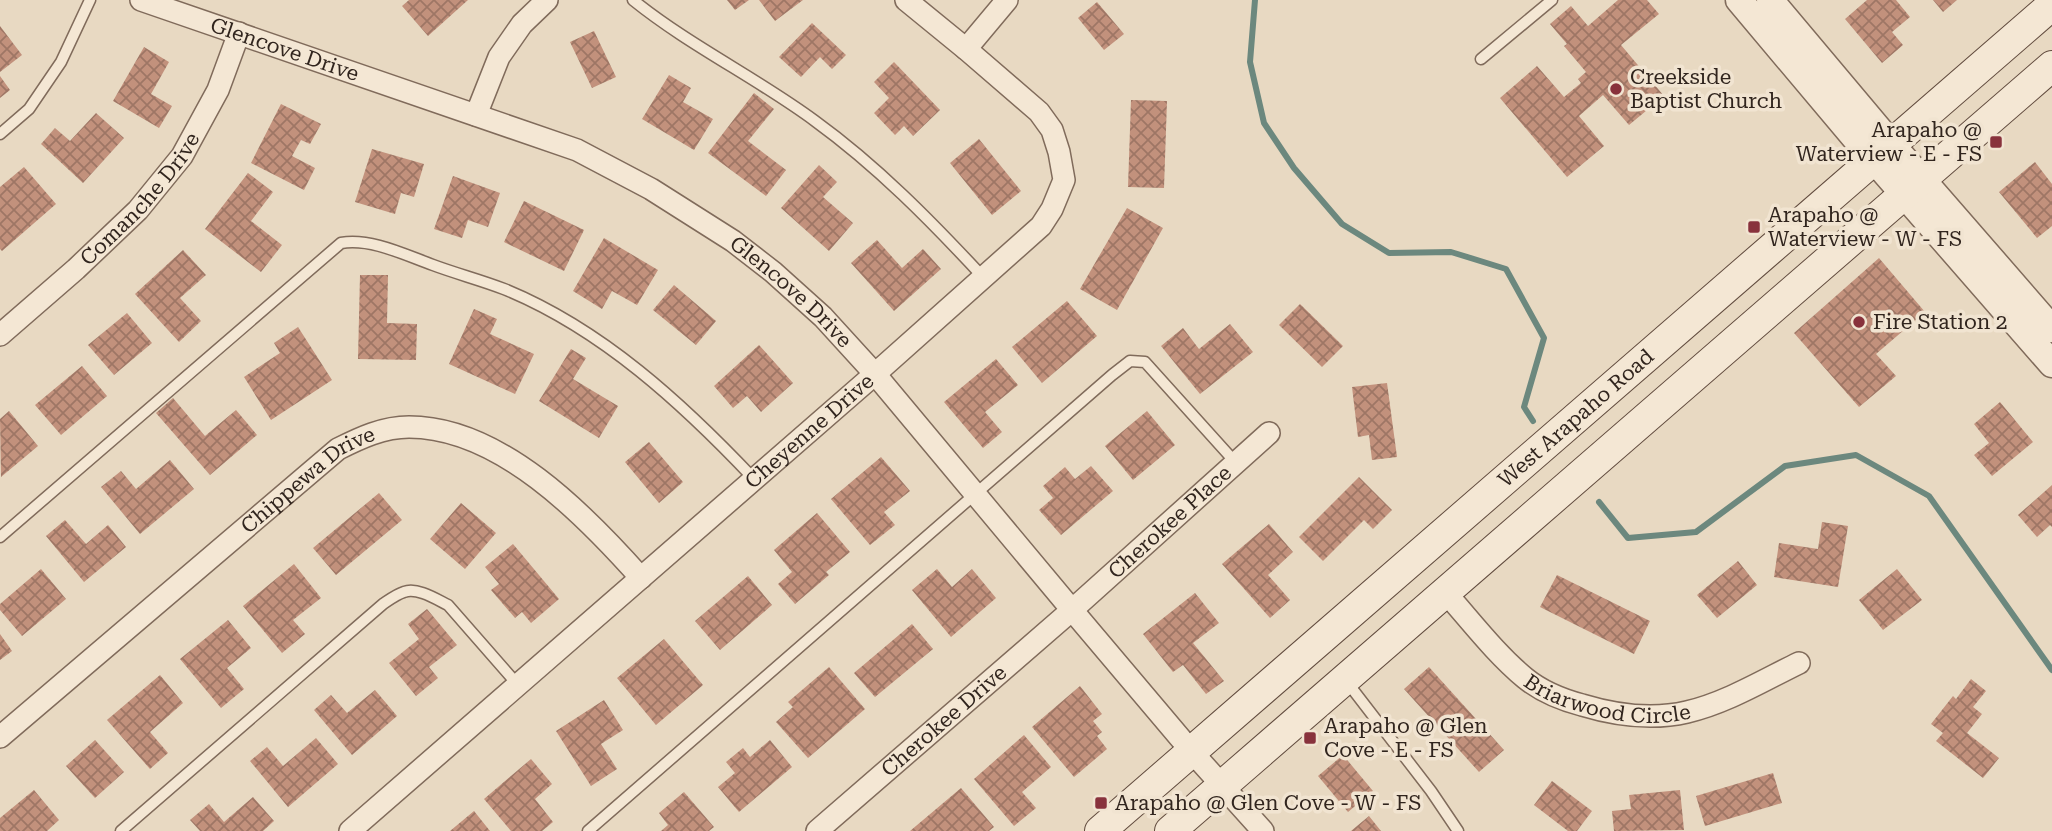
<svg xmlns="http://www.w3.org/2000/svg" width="2052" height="831" viewBox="0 0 2052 831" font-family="'Roboto Serif',serif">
<defs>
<pattern id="building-cross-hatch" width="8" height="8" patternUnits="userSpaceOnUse" patternTransform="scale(1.75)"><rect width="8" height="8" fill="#c2917c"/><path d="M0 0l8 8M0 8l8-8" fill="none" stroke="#9e7665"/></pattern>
</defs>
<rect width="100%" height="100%" fill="#e8d9c2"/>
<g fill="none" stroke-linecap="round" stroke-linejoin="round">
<path stroke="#6c887e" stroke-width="6" d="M1255 0 1250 62 1264 123 1294 168 1342 224 1389 253 1451 252 1506 269 1544 338 1524 407 1533 421
M1599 502 1628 538 1696 532 1785 466 1856 455 1929 496 2052 670"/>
</g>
<path fill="url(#building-cross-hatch)" d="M409 0H468L428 36 402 6Z
M727 0H749L735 10Z
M759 0H803L775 21Z
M1618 0H1647L1659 14 1621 45 1664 96 1629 125 1603 95 1579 116 1604 146 1567 177 1500 98 1537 66 1564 97 1581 83 1578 79 1586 72 1564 46 1567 44 1550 24 1571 6 1588 26Z
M1867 0H1896L1910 17 1892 32 1903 45 1882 63 1845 19Z
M1933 0H1957L1943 12Z
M1097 2 1124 34 1104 50 1078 18Z
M812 23 846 55 832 69 820 57 801 77 779 57Z
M0 26 22 55 0 72Z
M594 31 616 77 592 88 570 42Z
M144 47 169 62 151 94 172 106 159 128 113 101Z
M894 62 940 110 913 136 904 126 895 135 874 113 889 98 874 82Z
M669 75 691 88 683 102 713 119 694 150 642 119Z
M0 76 10 90 0 98Z
M754 93 774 109 748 141 786 170 766 196 708 153Z
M1131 100 1167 101 1164 188 1128 187Z
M281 104 321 124 310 144 301 140 292 156 315 168 304 190 251 163Z
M96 113 124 138 83 183 41 144 55 128 70 141Z
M979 139 1021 191 992 215 950 163Z
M372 149 424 164 414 197 401 193 395 214 355 202Z
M2035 162 2052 184V226L2037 238 1999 192Z
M819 165 837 182 823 197 853 223 829 251 781 208Z
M24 167 56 204 2 251 0 249V187Z
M248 173 273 192 251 221 282 245 261 272 205 229Z
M453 176 500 193 488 227 468 220 462 238 434 229Z
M524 201 584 230 564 271 504 242Z
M1127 208 1163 228 1117 310 1080 289Z
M604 238 658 270 637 305 612 291 602 309 573 291Z
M877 240 902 268 923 249 941 269 894 311 851 263Z
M183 250 206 275 180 298 201 321 179 342 135 294Z
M1879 258 1925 312 1876 354 1896 376 1859 407 1794 333Z
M360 275H388L387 323 417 324 416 360 358 359Z
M674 285 716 321 696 345 653 310Z
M1067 301 1097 336 1042 383 1012 347Z
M1300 304 1343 346 1322 367 1279 325Z
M474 309 497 319 490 334 534 354 515 394 449 364Z
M127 313 152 343 114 375 88 345Z
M1230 324 1253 352 1200 394 1161 346 1183 328 1199 349Z
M298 327 332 380 271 420 244 377 280 353 274 343Z
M759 345 793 383 761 412 747 396 733 408 714 386Z
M571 349 586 358 573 379 618 406 599 438 539 401Z
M996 359 1018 385 985 412 1002 432 983 448 944 402Z
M82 366 107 396 61 435 35 405Z
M1387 383 1397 457 1372 460 1369 435 1358 437 1352 387Z
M173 398 205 436 236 410 257 435 210 475 156 413Z
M2000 402 2033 442 1992 476 1974 455 1989 443 1974 424Z
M9 411 38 446 1 477 0 419Z
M1147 411 1175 445 1133 480 1105 446Z
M649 442 683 482 659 503 625 462Z
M881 457 910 491 884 512 895 525 870 545 831 499Z
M170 460 194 489 140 534 101 487 121 471 136 489Z
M1091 466 1113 491 1061 535 1039 510 1053 498 1043 486 1065 467 1075 479Z
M1359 477 1392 510 1373 529 1364 520 1323 561 1299 537Z
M2052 485V527L2050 525 2037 537 2018 515Z
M379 493 402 520 336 575 313 548Z
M461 503 496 533 465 569 430 539Z
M817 513 850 552 826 572 829 575 795 604 778 584 792 572 774 550Z
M65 520 86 544 108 525 126 547 84 582 46 536Z
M1822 522 1848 526 1838 587 1774 577 1779 543 1818 549Z
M1269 524 1293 552 1268 575 1290 600 1270 618 1222 564Z
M513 544 559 599 531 623 522 612 515 618 491 590 499 584 485 567Z
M1738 561 1757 585 1717 618 1697 595Z
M294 564 321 598 293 620 305 634 282 653 243 606Z
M41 569 66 599 22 636 0 610V604Z
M937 569 952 587 972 569 996 598 951 637 912 590Z
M1897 569 1922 600 1883 630 1859 600Z
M1557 575 1650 621 1634 654 1540 607Z
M748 576 772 605 720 650 695 621Z
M1195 593 1219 623 1193 643 1224 681 1206 694 1183 665 1173 672 1143 634Z
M427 609 457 645 429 667 438 678 416 696 389 663 419 639 408 624Z
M228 620 251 648 227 668 244 689 221 708 180 659Z
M912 624 933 649 875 697 854 673Z
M0 634 12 651 0 660Z
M664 639 703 685 656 725 617 678Z
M829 667 865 709 808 758 776 722 793 707 788 702Z
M1429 667 1504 750 1479 772 1404 689Z
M160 675 183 703 150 732 168 753 150 769 107 720Z
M1971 679 1986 691 1973 707 1982 714 1967 733 1999 758 1983 778 1936 741 1943 733 1931 724 1953 696 1956 699Z
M1080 686 1102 714 1093 721 1102 732 1097 736 1107 749 1074 777 1032 727Z
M375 690 397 716 352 755 314 710 331 695 347 713Z
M604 700 623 730 601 744 617 769 591 786 556 731Z
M1024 735 1051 767 1022 792 1036 808 1014 826 974 779Z
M316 738 338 764 288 807 250 761 267 747 283 766Z
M95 740 124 772 95 798 66 766Z
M770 740 792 767 739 812 718 787 735 773 726 762 743 748 750 757Z
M1343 755 1373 791 1348 812 1318 776Z
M531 759 552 784 535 799 553 822 542 831H511L484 799Z
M1773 773 1782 803 1705 826 1696 796Z
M1552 781 1592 811 1577 831H1568L1534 805Z
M961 788 994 827 989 831H910Z
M34 790 59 820 47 831H0V818Z
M1680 790 1684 830 1614 831 1612 811 1631 809 1629 795Z
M684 792 714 827 709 831H661L668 825 659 813Z
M253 797 274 821 263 831H200L190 820 209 804 224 822Z
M474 811 490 831H450Z
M1369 816 1381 831H1351Z"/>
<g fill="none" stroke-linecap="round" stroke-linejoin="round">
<g stroke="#806b5b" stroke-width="13">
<path id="service" d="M633 0C690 46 757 78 815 121 877 166 931 221 983 277
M1481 59 1552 0
M0 134 29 109 61 62 90 0
M0 537 341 243C372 238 405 255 433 265 457 274 481 280 504 289 602 329 683 404 754 479
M1347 682 1431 791 1458 831
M121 831 383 604C389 600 397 594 404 592 417 587 436 599 448 605L518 685
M588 831 1112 375 1130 361 1145 362 1236 463"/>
</g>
<g stroke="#806b5b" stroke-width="24">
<g id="minor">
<path id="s1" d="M141 0 577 150 651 189 733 241 773 272 823 317 875 374 1072 610 1192 752 1263 831"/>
<path d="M966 49 1007 0"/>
<path d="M476 115 499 57 522 24 547 0"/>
<path id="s2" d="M0 335 76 269 138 210 182 156 218 90 239 33"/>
<path id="s3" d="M1445 592C1471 621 1495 653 1525 678 1541 691 1563 700 1582 705 1615 715 1653 720 1687 712 1726 703 1764 680 1799 663"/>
<path id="s4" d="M0 737 338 449C360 438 383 427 409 427 500 427 585 515 641 578"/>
<path id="s5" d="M350 831 875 374 1041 226 1052 209 1064 180 1059 152 1052 130 1039 112 966 49 906 0"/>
<path id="s6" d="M817 831 1072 610 1269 433"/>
</g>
</g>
<g stroke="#806b5b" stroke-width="29">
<path id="tertiary" d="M1739 0 1861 145 2052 364
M1770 0 1892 145 2052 329"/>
</g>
<g stroke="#624c3f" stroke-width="32">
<g id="secondary">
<path id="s7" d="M1100 831 2052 5"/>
<path d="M1170 831 2052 66"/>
</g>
</g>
<use href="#service" stroke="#f4e7d4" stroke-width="10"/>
<use href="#minor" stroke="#f4e7d4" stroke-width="21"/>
<use href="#tertiary" stroke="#f4e7d4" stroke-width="26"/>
<use href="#secondary" stroke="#f4e7d4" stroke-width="30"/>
</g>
<g fill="#88323c" stroke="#f1e4d1" stroke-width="2.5">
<circle cx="1616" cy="89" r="7"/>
<rect x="1989" y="135" width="14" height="14" rx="3.5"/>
<rect x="1747" y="220" width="14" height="14" rx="3.5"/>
<circle cx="1859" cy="322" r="7"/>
<rect x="1303" y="731" width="14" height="14" rx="3.5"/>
<rect x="1094" y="796" width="14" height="14" rx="3.5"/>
</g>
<g text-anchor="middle" stroke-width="7" stroke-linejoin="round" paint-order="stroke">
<g font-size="21" fill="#31251e" stroke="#f1e4d1">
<text dy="7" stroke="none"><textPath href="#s1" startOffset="152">Glencove Drive</textPath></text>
<text dy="7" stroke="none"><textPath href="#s2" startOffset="196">Comanche Drive</textPath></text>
<text dy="7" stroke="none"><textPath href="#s1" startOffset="719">Glencove Drive</textPath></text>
<text dy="7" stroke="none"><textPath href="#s7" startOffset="630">West Arapaho Road</textPath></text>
<text dy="7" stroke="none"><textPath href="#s5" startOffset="609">Cheyenne Drive</textPath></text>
<text dy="7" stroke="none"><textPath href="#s4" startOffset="402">Chippewa Drive</textPath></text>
<text dy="7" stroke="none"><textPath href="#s6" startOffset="469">Cherokee Place</textPath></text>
<text dy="7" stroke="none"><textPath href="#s3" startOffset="205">Briarwood Circle</textPath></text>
<text dy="7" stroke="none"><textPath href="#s6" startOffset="168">Cherokee Drive</textPath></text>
</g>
<g font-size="21" fill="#31251e" stroke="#f1e4d1" text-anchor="start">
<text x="1630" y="84">Creekside<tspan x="1630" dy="24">Baptist Church</tspan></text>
<text x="1982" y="137" text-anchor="end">Arapaho @<tspan x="1982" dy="24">Waterview - E - FS</tspan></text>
<text x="1768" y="222">Arapaho @<tspan x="1768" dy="24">Waterview - W - FS</tspan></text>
<text x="1873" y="329">Fire Station 2</text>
<text x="1324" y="733">Arapaho @ Glen<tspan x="1324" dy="24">Cove - E - FS</tspan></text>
<text x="1115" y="810">Arapaho @ Glen Cove - W - FS</text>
</g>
</g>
</svg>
